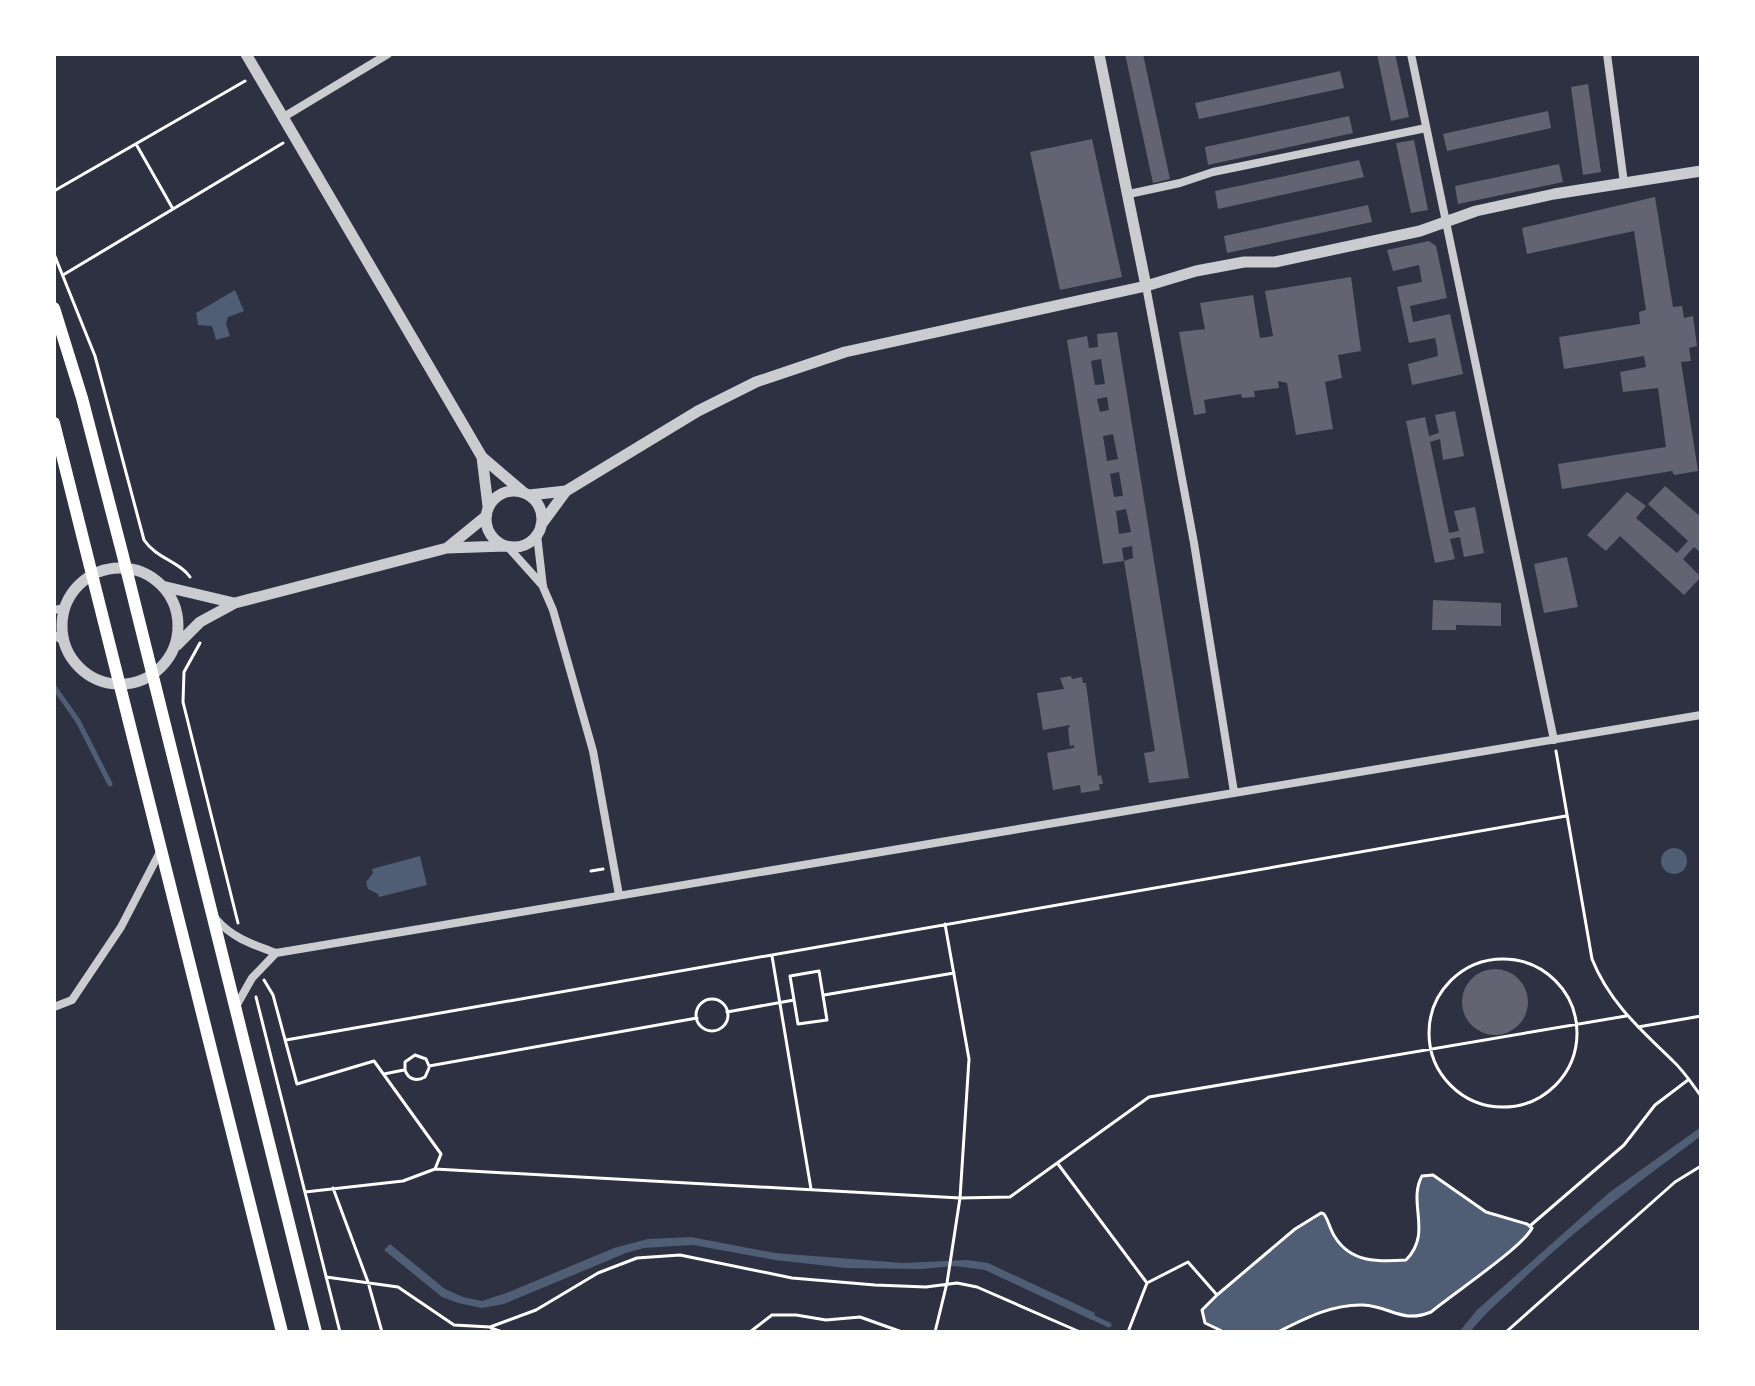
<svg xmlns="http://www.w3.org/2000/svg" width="1755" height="1386" viewBox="0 0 1755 1386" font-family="'Space Grotesk',sans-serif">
<rect width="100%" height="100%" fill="#2d3142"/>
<path fill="#4f5d75" d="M235 290 244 311 228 317 226 324 230 336 216 340 212 326 198 325 196 313Z
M1661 861a13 13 0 1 1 26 0a13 13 0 1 1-26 0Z
M420 856 427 885 379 897 378 894 368 889 366 882 373 873 372 869Z
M1701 1127V1136C1638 1183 1575 1229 1518 1284 1501 1300 1484 1314 1470 1332H1459L1477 1310 1610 1192Z
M1433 1175 1486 1212 1527 1224 1532 1228C1527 1238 1435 1312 1423 1316 1402 1323 1384 1306 1363 1305 1348 1305 1329 1308 1315 1314 1302 1319 1290 1330 1276 1332 1253 1336 1226 1333 1205 1323L1202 1310C1229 1282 1286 1230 1321 1213L1324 1214C1344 1261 1359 1260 1406 1260 1431 1235 1410 1206 1422 1176Z
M691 1237 775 1253 903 1263 967 1260 988 1263 1095 1313 1092 1320 985 1270 955 1266 921 1269 846 1268 775 1260 693 1245 644 1248 626 1253 504 1304 482 1308 458 1303 442 1297 384 1250 390 1244 445 1289 463 1297 482 1301 509 1292 614 1248 648 1239Z"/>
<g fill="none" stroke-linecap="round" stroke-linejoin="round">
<path stroke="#4f5d75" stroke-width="5" d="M54 687 78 721 110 784
M1088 1315 1109 1325"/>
</g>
<path fill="#626471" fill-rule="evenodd" d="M1125 54H1143L1170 179 1153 183Z
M1377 54H1395L1409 117 1391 121Z
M1340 71 1344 88 1199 119 1195 103Z
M1588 84 1601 172 1583 175 1571 87Z
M1548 111 1551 128 1447 151 1443 134Z
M1349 116 1353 133 1208 165 1205 147Z
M1092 139 1122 277 1060 290 1030 152Z
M1414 140 1428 210 1411 213 1396 143Z
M1359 160 1364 177 1218 209 1215 191Z
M1559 164 1563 182 1458 204 1455 186Z
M1655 197 1673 307 1682 306 1684 318 1693 316 1697 346 1689 348 1691 361 1681 362 1698 471 1674 475 1672 471 1562 489 1558 464 1666 447 1658 388 1623 392 1620 372 1646 367 1644 356 1564 369 1559 337 1640 324 1639 312 1646 310 1634 231 1527 254 1522 228Z
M1368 205 1372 222 1227 253 1224 236Z
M1429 241 1436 246 1447 298 1410 306 1413 322 1450 314 1463 374 1412 385 1408 364 1438 356 1437 347 1435 338 1409 343 1397 287 1422 282 1419 265 1393 271 1387 250Z
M1351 277 1361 351 1338 355 1342 378 1325 382 1333 429 1296 435 1287 383 1278 381 1279 388 1254 391 1255 397 1242 398 1241 394 1204 400 1206 413 1194 415 1179 332 1205 329 1200 303 1253 295 1260 338 1273 336 1265 291Z
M1117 332 1189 778 1149 783 1144 753 1155 751 1124 561 1133 558 1132 546 1122 548 1124 561 1103 564 1067 340 1087 336 1089 348 1098 347 1097 334ZM1101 359 1105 384 1095 385 1091 361ZM1107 397 1109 410 1100 412 1097 399ZM1113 434 1118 459 1107 461 1103 436ZM1119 472 1123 496 1114 497 1110 474ZM1126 509 1131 532 1119 534 1116 511Z
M1455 411 1464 456 1443 460 1440 439 1430 442 1449 533 1459 531 1454 511 1475 507 1484 553 1464 557 1460 537 1450 539 1455 559 1435 563 1406 421 1425 417 1429 436 1439 433 1435 415Z
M1665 486 1701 517V553L1694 547 1683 559 1701 577 1684 595 1620 536 1606 551 1587 535 1627 492 1646 506 1636 518 1677 553 1688 541 1648 504Z
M1567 557 1578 607 1544 613 1534 564Z
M1433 600 1501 603V626L1456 625V630H1432Z
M1071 676 1072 679 1082 677 1083 683H1086L1098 776 1101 775 1103 784H1099L1100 790 1081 793 1080 785 1053 790 1047 753 1074 748V745L1070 746 1068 729 1070 725 1043 730 1037 693 1064 689 1060 678Z
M1462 1002a33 33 0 1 1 66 0a33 33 0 1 1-66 0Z"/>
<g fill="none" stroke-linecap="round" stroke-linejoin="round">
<path stroke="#fff" stroke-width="3" d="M136 144 173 209
M54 191 245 81
M54 254 95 356 144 540C156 558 180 562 190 577
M63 275 283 143
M200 643 184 672 183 702 238 923
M1556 751 1592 959C1609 1002 1641 1030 1673 1061 1684 1071 1692 1084 1701 1096
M591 871 603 869
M772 956 811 1189
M1429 1033a74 74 0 1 1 148 0a74 74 0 1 1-148 0Z
M819 971 827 1020 798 1024 790 976Z
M264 980 273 995 297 1084 374 1061 441 1154 435 1169
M824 995 954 973
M256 997 340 1332
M696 1015a16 16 0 1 1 32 0a16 16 0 1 1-32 0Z
M727 1012 794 1000
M1638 1027 1701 1016
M286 1040 1566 816
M429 1066 697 1018
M405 1070V1062L415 1055 426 1059 429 1066
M405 1070C408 1079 416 1082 425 1077L429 1068
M384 1074 404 1070
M1058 1164 1147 1283
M333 1188 368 1282 382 1332
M305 1192 403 1181 435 1169 960 1198 1010 1197 1149 1097 1626 1016
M1531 1225 1624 1145 1655 1105 1688 1080
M326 1277 398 1287 454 1325 490 1327 536 1310 598 1273 637 1258 680 1255 792 1278 875 1285 926 1287 957 1283 977 1287 1080 1332
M491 1328 502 1332
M750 1332 772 1315H796L826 1320 860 1317 902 1332
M935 1332 947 1283 960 1198 969 1059 945 924
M1128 1332 1147 1283 1188 1262 1217 1295
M1224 1332 1205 1323 1202 1310 1217 1295 1295 1229 1321 1213 1324 1214C1329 1221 1330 1230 1335 1237 1351 1263 1379 1262 1406 1260 1433 1233 1407 1203 1422 1176L1433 1175 1486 1212 1527 1224 1532 1228C1523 1247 1451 1295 1431 1312 1402 1324 1390 1306 1363 1305 1332 1304 1304 1319 1278 1332
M1506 1332 1675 1182 1701 1166"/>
<path stroke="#caccd0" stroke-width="8" d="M1411 54 1554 740
M1607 54 1624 183
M282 118 388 54
M1129 194 1180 183 1213 172 1426 128
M1146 286 1194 543 1234 792
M537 535 543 587 553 610 593 751 619 895
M508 547 543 586
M54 610 65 608
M54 635 62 640
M216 919C232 938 254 945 276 953L1701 715
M54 1007 72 1000 121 927 161 850
M235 1008 252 978 276 953"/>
<path stroke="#caccd0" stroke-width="11" d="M246 54 482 457 523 492
M1099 54 1146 286
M482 457 488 506
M486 519a28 28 0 1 1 56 0a28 28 0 1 1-56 0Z
M529 495 566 491
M541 525 566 491 698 411 756 382 845 352 1146 286 1196 271 1244 262H1275L1420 231 1476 211 1554 194 1701 171
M447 548 485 517
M62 626a58 58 0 1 1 116 0a58 58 0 1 1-116 0Z
M162 586 234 603
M177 645 200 622 235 603 447 548 506 546"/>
<path stroke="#fff" stroke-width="12" d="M54 308 82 398 123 556 316 1332
M54 423 282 1332"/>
</g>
<rect width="1755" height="1386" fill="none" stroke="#ffffff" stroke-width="112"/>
</svg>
